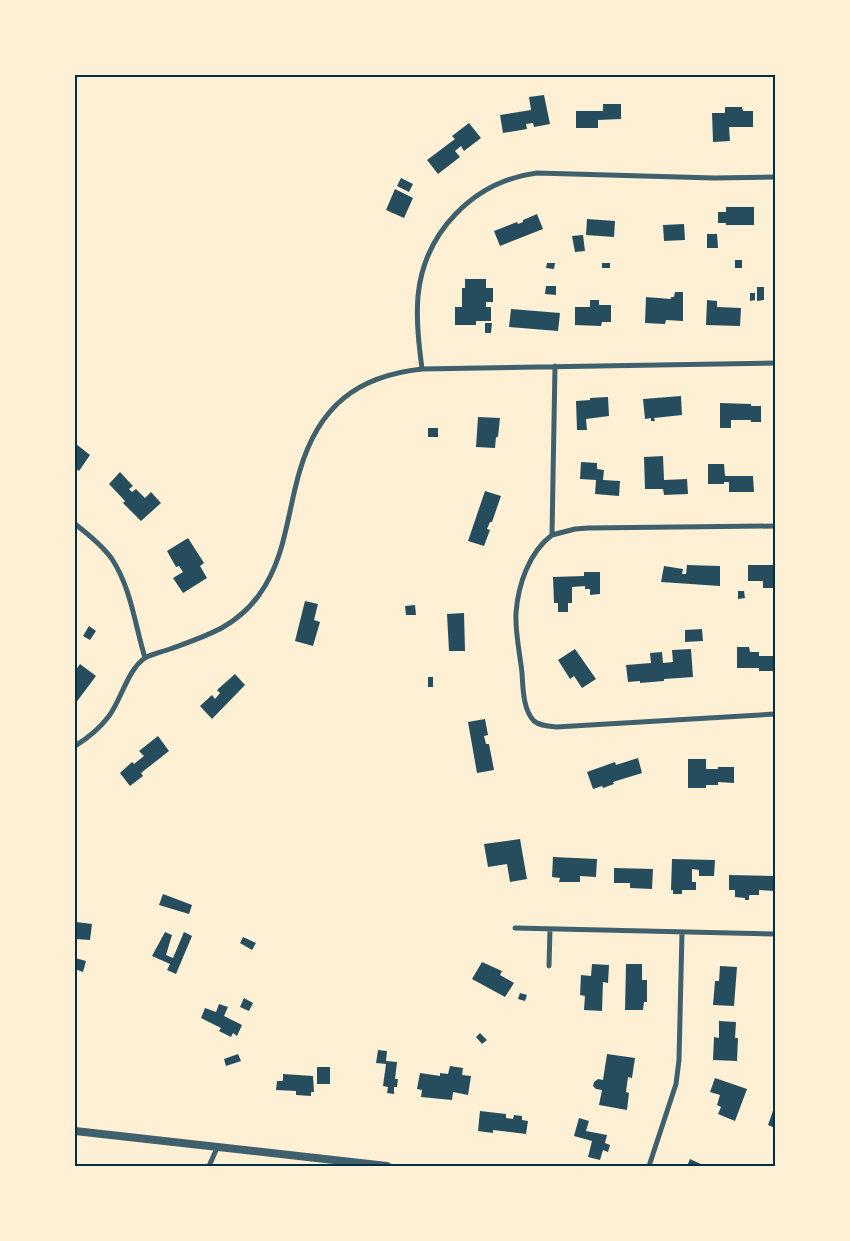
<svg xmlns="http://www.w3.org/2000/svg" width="850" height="1241" viewBox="0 0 850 1241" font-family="Cabin,sans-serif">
<rect width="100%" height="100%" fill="#fdf0d5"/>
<path fill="#264d5e" d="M544 95 550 124 534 127 533 123 526 124 527 129 503 133 500 115 531 110 529 97Z
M603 104H621V119L598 120V128H576V111H603Z
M725 107H742L743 111H753V127H729L730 141 713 142 712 113H725Z
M469 123 481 138 464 151 461 146 455 151 460 157 438 174 427 160 455 139 452 136Z
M401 178 413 184 409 192 397 186Z
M395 189 413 198 404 218 386 210Z
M726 207H754V225H726V223H718V212H726Z
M537 214 543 229 500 246 494 231 517 222 518 224 523 222V220Z
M587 219 615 221 614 237 586 235Z
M684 224 685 240 664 241 663 225Z
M707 234H717L718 248H707Z
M583 235 585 251 575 252 572 236Z
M735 260H742V268H735Z
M547 263H555L554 269 546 268Z
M602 263H610V268H602Z
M465 279H486V288H493V302H486V307H491V321H476V325H455V307H462V288H465Z
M546 286H556V295L545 294Z
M757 287H764V300L757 301Z
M675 292H683V321L666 320 665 324 645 323 646 297 671 299V297H674Z
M750 293H755V300L750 301Z
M590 300H599V305H611V322H602L601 326 575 325V307H590Z
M707 300 717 301V307L741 308 740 326 706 325Z
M511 309 560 313 558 331 509 327Z
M485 323H492L491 333H485Z
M681 396 682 415 654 418 655 421H651V418L645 419 643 399Z
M608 397 609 416 586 419 587 430H577L576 401 590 400V398Z
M720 403 751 404V406H761V422H751V420H731V428H720Z
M478 417 500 418 498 437H496L495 448 476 447Z
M428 428H438V437H428Z
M76 444 90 455 79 471 75 468Z
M663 456 664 480 687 479 688 494 664 495 663 489H645L644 457Z
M581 462 597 463V469L604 470 603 480 620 481 619 496 595 494 596 480 580 479Z
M708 464H724L725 476H753L754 492H729V482H724V484H708Z
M120 472 133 486 129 489 132 492 136 489 145 498 151 492 161 503 141 521 123 503 125 501 109 484Z
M485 491 501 496 492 522H490L487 529 490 530 484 546 468 541Z
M188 538 204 563 200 566 207 578 183 593 173 578 183 572 179 566 176 567 167 551Z
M687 565 720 566V586L661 582 664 566 683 569 682 574H686Z
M748 565H775V581H773V588H763V581H748Z
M584 572H600V594L590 595V589H585V586L572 587V603H568V612H558V603H554L553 577 584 576Z
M738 591H744L745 598 738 599Z
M305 601 318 604 314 620 320 622 313 646 295 641Z
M415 605 416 615H406L405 606Z
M464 613 465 651H449L447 614Z
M89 626 96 631 90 640 83 636Z
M702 629 703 641 685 642V630Z
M737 647H749L750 652H759V656H775V671H759V668H737Z
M575 649 596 679 582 688 574 676 570 679 558 660Z
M691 649 693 677 664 679V681L640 683V681L628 682 626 665 651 663 650 653 662 652 663 663 673 662 672 650Z
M80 664 96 676 75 704V671Z
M235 674 245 685 212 719 200 706 212 695 215 699 220 693 217 690Z
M428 677H433V687H428Z
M485 719 488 735 484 736 486 744H489L494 770 477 773 468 722Z
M158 736 169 751 141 773 143 776 130 786 120 773 132 762 134 764 144 756 139 751Z
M638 758 642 773 613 782 614 784 603 788 602 786 593 789 587 772 615 762 616 765Z
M688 759H706V769H718V767H734V783L718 782V785H706V788H688Z
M520 839 527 879 510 882 507 864 488 867 484 844Z
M553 857 597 859 596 877 580 876V882H559L560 878 552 877Z
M672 859 715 860 714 876H699V870L692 869V882H696V890H682V894H673V890H671Z
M614 868 653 869 652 889 630 888V883H614Z
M729 875 775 876V891L759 890V895H749V900H745V898L735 897V890H729Z
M163 894 192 905 189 914 159 905Z
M76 922 92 924 90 940 75 939Z
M165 932 172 935 166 955 173 958 184 932 192 936 176 974 167 970 170 964 152 956Z
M243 937 256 943 252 950 240 943Z
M75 958 86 961 83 972 75 969Z
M482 962 502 971 500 975 514 983 505 997 472 979Z
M592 964 609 965 608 983 603 982 602 1011 584 1010 585 996 580 995 581 975 591 976Z
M626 964H642V980H647V1002H644L643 1010H625Z
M720 966 737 967 734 1006 713 1005 715 981H719Z
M520 993 527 995 525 1001 518 999Z
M244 998 253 1003 249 1011 240 1007Z
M219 1004 228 1007 224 1016 242 1025 237 1036 233 1033 231 1037 219 1031 221 1028 201 1018 205 1008 216 1012Z
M719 1021 736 1022 735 1038H738L737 1061 713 1060 714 1037 719 1038Z
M480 1033 487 1040 482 1044 476 1037Z
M378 1050 387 1051 386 1061 397 1062 395 1079H398L397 1087H394V1094L387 1093 388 1087 383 1086 386 1064 376 1063Z
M238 1054 241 1061 226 1066 224 1059Z
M607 1054 635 1058 632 1078 628 1077 626 1092 629 1093 627 1110 599 1105 602 1090 596 1089 593 1086 594 1082 598 1079 603 1080Z
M450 1066 463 1068 462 1075 471 1076 468 1095 453 1092 452 1100 421 1097 422 1090 417 1089 420 1073 440 1076V1073L448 1074Z
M317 1067H330V1084H317Z
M283 1074 313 1076 314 1092H311V1096L296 1095V1091L276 1090 277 1081H283Z
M715 1078 747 1089 735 1121 718 1114 721 1107 717 1105 720 1095 710 1092Z
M775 1105V1128L768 1125Z
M480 1111 506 1114V1118L513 1119 514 1115 522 1116V1120L528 1121 526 1134 493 1130V1133L478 1131Z
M579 1118 589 1121 586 1131 607 1135 605 1143 610 1145 608 1152 603 1150 600 1160 588 1157 592 1141 574 1136Z
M690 1159 705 1166H687Z"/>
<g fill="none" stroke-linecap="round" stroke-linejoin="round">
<path stroke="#3f606c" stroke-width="5" d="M555 366 552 535C529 552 518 585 516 613 515 633 520 654 522 673 523 688 523 710 534 721 540 726 548 726 556 727L775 714
M422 369C419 345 416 321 418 296 424 232 474 181 537 173L714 178 775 177
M75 524C88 534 102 545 112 559 131 588 135 625 145 658
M552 535 575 529 588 528 775 526
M75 746C88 738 100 728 109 716 121 700 128 669 145 658 152 654 162 652 170 649 205 636 235 628 259 595 286 558 287 513 300 470 319 406 357 376 422 369L775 363
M515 928 775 934
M549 966 550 929
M209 1166 217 1148
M649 1166 676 1084 679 1060 682 933"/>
<path stroke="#3f606c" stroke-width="8" d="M75 1131 387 1166"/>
</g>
<rect width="850" height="1241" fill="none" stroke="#fdf0d5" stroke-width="152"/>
<rect x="76" y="76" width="698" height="1089" fill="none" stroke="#003049" stroke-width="2"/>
</svg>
